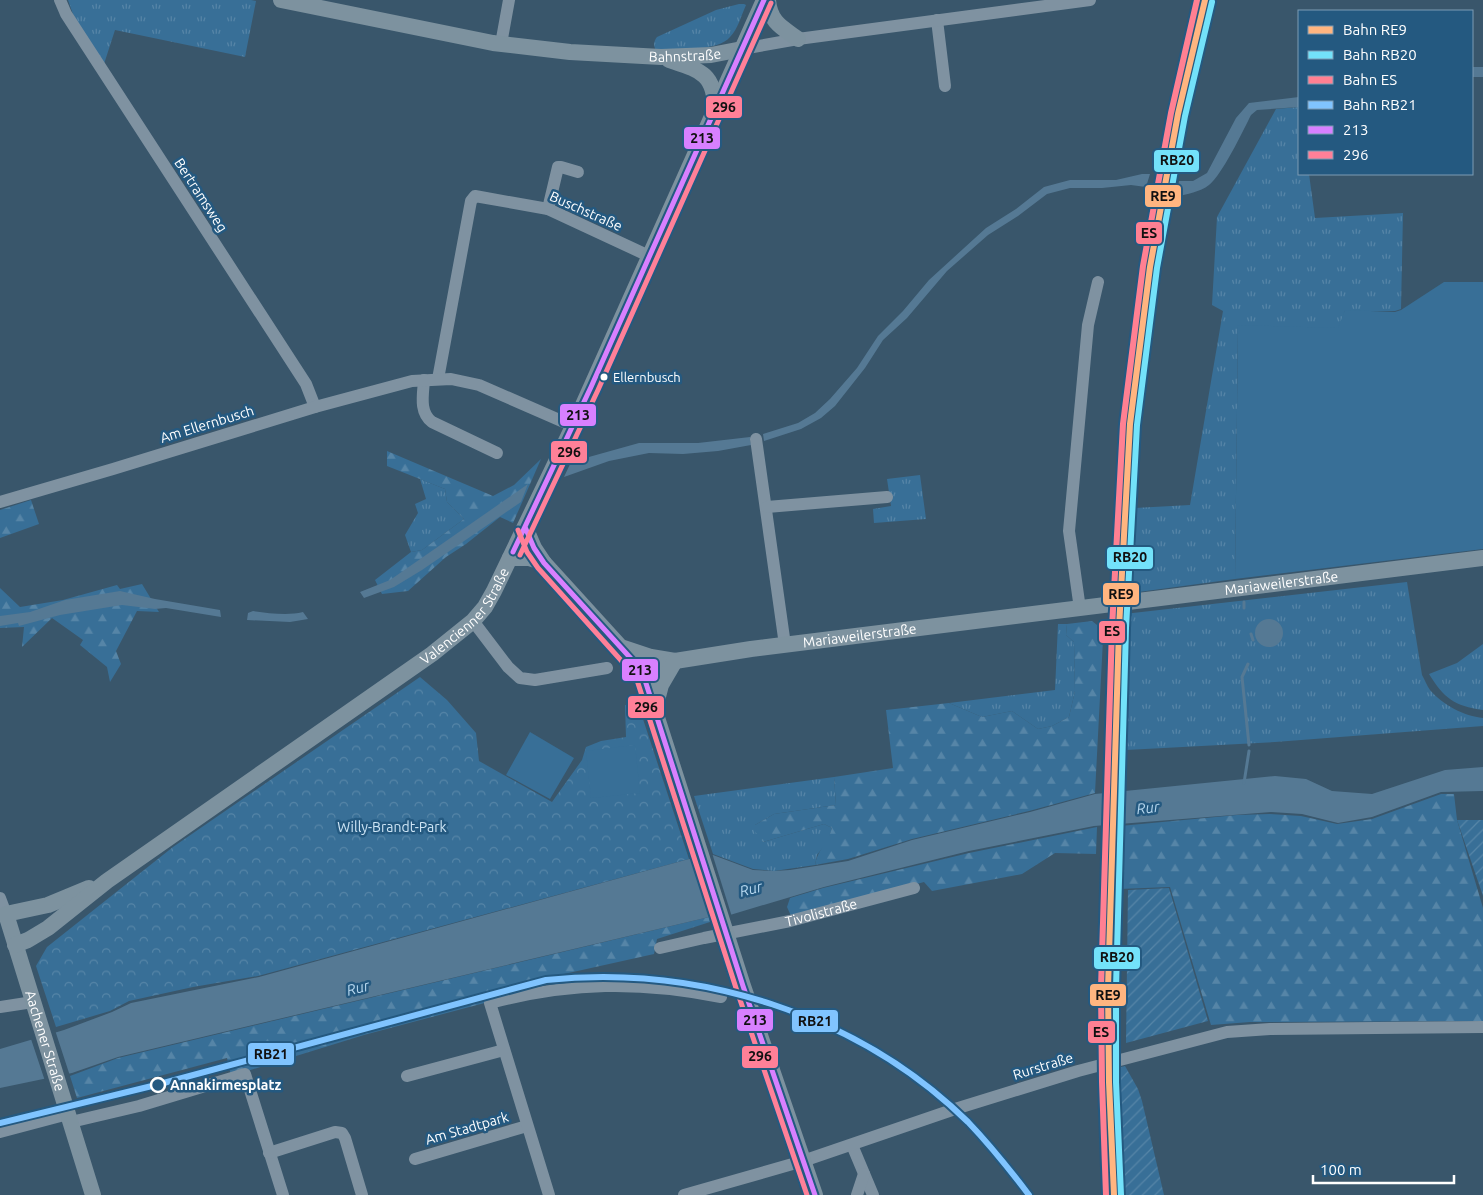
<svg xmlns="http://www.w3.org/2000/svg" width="1483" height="1195" viewBox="0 0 1483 1195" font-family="Ubuntu,sans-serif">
<defs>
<pattern id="grass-tufts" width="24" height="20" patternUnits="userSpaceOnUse" patternTransform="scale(1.25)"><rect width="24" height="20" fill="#386f97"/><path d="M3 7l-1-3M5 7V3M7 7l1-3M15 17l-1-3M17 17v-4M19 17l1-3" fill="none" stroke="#5685a7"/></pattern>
<pattern id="forest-firs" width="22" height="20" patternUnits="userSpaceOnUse" patternTransform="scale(1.25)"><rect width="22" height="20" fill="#386f97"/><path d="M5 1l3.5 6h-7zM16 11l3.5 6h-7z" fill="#5685a7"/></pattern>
<pattern id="park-crowns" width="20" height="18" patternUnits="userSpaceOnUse" patternTransform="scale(1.25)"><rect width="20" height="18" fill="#386f97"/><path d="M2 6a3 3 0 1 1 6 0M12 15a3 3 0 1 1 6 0" fill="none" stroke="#5685a7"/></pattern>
<pattern id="garden-furrows" width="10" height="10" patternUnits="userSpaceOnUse" patternTransform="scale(1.25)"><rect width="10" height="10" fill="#386f97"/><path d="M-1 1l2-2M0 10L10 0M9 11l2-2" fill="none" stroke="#5685a7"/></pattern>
</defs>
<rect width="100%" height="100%" fill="#39566b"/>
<path fill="url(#grass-tufts)" d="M68 0H251L256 1 245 57 115 30 104 64 74 17Z
M739 4H744L746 5C741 16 738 29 730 37 719 51 676 50 658 52 653 48 653 42 657 37L716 10Z
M1299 107V174H1309L1315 218 1403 213 1401 309 1395 311H1345L1339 329 1238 326 1235 579 1131 593 1135 508 1190 505 1223 311 1212 305 1217 217 1276 109Z
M920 475 926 519 874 523 873 509 891 506 887 479Z
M420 479 445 489 447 502 464 519 422 550 411 552 405 535 418 513 415 504 426 499Z
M1407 582 1422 675C1425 680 1427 686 1430 690 1443 705 1464 716 1483 718V726L1275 742 1126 750 1124 614Z
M1058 624H1067L1066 635 1074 642 1075 691 1069 717 1052 726 1038 729 1012 711 982 717 949 703 1055 690Z
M1483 644V710C1454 706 1444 698 1429 674L1457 663Z
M834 777 836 805 774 814 755 825 763 842 824 824 832 828 828 841 817 855 815 865 774 871 753 869 713 854 694 796Z"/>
<path fill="url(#forest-firs)" d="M387 451 493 496 514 485 541 459 513 523 500 517 466 544 446 557 408 591 382 594 375 580 411 552 422 550 464 519 447 502 445 489 387 466Z
M31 500 39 524 0 538V510Z
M142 584 159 612 137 611 116 651 121 664 110 682 107 667 80 645 83 640 52 618 22 647 24 627 0 628V588L20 607 63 600 117 585 120 589Z
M1092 621 1097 625 1103 639 1095 793 1029 811 912 839 848 859 815 865C817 850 828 843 832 828L824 824 763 842 754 830 755 825 774 814 836 805 834 777 893 768 886 710 949 703 982 717 1012 711 1038 729 1052 726 1069 717 1075 691 1074 642 1066 635 1067 624Z
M1441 794H1454L1457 820 1483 908V1021L1250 1022 1211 1025 1170 887 1119 889 1120 826 1237 815 1270 814 1301 816 1337 824 1372 819Z
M1097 827 1096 854 1055 853 1022 874 932 891 924 882 792 918 787 907 790 898 823 888 969 853Z
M709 917 710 922 657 939 654 954 546 978 522 993 364 1035 231 1076 227 1058 77 1098 70 1076 118 1058Z"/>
<path fill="url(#park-crowns)" d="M420 677 447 700 476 733 479 761 552 802 582 760 586 747 601 741 626 737 625 705 639 707 689 859 258 976 193 987 129 1001 110 1011 56 1027 36 966 47 947 173 847Z"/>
<path fill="url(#garden-furrows)" d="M1457 820H1483V896Z
M1169 888 1208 1021 1126 1043 1128 890Z
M1125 1066 1138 1089 1142 1101 1164 1195H1121L1114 1069Z"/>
<path fill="#386f97" d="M1444 282H1483V549L1235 579 1238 325 1338 328 1345 310 1395 312 1401 310Z
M530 732 574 758 550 799 506 775Z
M635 745 640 793 591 798 586 751Z"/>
<path fill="#557994" d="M1472 67H1483V77H1473V80H1472Z
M1299 97V107L1257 110 1251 115C1243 131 1222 175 1209 185 1200 192 1187 194 1176 197L1179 181H1193L1207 173 1236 118 1249 103Z
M1142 174H1150L1146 187 1131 185 1102 188H1070L1047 194 1018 216 988 235 947 271 907 318 883 340 865 368 835 406 821 418 801 429 764 441 763 434 798 423 815 413 830 399 857 368 878 336 903 311 929 280 986 228 1016 209 1044 187 1070 180H1116Z
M750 437 751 445 718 451 683 454 649 453 609 461 564 477 571 462 639 443H698Z
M528 484 521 502 422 570 394 587 364 598 360 592 390 580Z
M120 591 155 599 220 610 221 617 166 608 155 609 122 605 60 615 19 626 18 623 0 626V616L30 612 65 600Z
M253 611C269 613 287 616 303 612L308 619 290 622 247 620 248 613Z
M1255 633a14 14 0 1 1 28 0a14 14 0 1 1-28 0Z
M1483 767V791L1441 792 1372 817 1338 823 1302 814 1271 812 1094 826 969 851 824 887 730 915 709 917 118 1057 72 1073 0 1088V1049L64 1030 112 1012 131 1003 259 977 689 859 713 855 753 870 774 871 790 870 848 861 912 840 1030 812 1095 794 1275 776 1306 779 1332 791 1372 794 1445 770Z"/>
<path fill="#39566b" d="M1117 789 1116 826 1103 827V791Z
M712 853 732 917 712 919 692 856Z
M55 1030 70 1076 45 1081 30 1036Z"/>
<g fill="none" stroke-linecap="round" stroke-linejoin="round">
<path stroke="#557994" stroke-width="3" d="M1244 602V608
M1251 634 1253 640
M1248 664 1242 677 1249 745
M1244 783 1249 751"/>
<g stroke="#7f92a1" stroke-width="12">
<path d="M60 0 66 14 306 384 315 407"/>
<path d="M937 20 945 86"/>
<path d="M501 44 509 0"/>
<path d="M742 49 798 39 1090 0"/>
<path d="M548 209 558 167H561L578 172"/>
<path d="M438 379 471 201 475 196 548 209 649 256"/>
<path d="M424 380C423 395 419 412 432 422L497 453"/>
<path d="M756 439 785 645"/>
<path d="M0 502 113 469 315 407 412 381 451 379 479 385 573 426"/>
<path d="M767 507 887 497"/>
<path d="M1080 609 1069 531 1088 325 1098 282"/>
<path d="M473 621 508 667 520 678 535 680 607 668"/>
<path d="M0 898 6 914"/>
<path id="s1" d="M660 948 704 938 790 921 914 888"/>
<path d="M0 1007 33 1002"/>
<path d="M407 1076 504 1050"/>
<path d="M71 1122 139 1106 245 1074 283 1195"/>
<path d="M0 1132 68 1114"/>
<path d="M852 1145 873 1195"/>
<path d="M269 1153 335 1132 342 1133 345 1138 362 1195"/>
<path d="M415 1159 527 1126"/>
<path d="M549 1195 490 1003C571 982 639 981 721 997"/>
<path d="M684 1195 803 1161 955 1109 1078 1071 1227 1032 1270 1029 1483 1027"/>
<path d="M857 1195 864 1174"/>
</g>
<g stroke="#7d929f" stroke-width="16">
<path id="s2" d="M281 0 493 43 570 52 661 57 711 55 742 49"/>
<path d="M768 0C770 22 781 27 798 39"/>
<path d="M669 60C699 70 715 73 715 109"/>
<path d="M525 527 534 548 544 563"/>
<path d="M510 558H529L544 563 635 663 643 674 743 986 815 1195"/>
<path d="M624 648 651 657 675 661"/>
<path id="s3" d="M643 674 675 661 751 649 1483 558"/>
<path d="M655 708 661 685 675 661"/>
<path id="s4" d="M89 888 48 905 6 914 93 1195"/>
<path id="s5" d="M15 945 28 940 48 928 107 881 432 654 473 621 485 607 494 591 579 414 764 0"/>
</g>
<g stroke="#245980" stroke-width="9">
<path id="bus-1" d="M525 527 534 548 544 563 635 663 643 674 743 986 815 1195
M513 552 591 387 764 0"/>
</g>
<g stroke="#245980" stroke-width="9">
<path id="bus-2" d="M518 530 527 552 538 568 636 677 736 988 807 1195
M520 555 598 390 771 3"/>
</g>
<use href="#bus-1" stroke="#d880ff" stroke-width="5"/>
<use href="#bus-2" stroke="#ff8098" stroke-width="5"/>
<g stroke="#245980" stroke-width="10">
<path id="rail-1" d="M1114 1195 1109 1082 1108 988 1119 628 1130 424 1150 267 1178 114 1205 0"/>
</g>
<g stroke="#245980" stroke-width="10">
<path id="rail-2" d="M1121 1195 1116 1082V988L1126 628 1137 425 1157 268 1185 116 1212 2"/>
</g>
<g stroke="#245980" stroke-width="10">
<path id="rail-3" d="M1106 1195 1102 1082 1101 988 1112 628 1123 424 1143 266 1171 113 1197 0"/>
</g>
<g stroke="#245980" stroke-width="10">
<path id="rail-4" d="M0 1123 156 1085 546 980C698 964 858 1014 968 1122 990 1145 1010 1170 1029 1195"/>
</g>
<use href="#rail-1" stroke="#ffb580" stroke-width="6"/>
<use href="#rail-2" stroke="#73e2fa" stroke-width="6"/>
<use href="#rail-3" stroke="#ff8092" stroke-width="6"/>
<use href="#rail-4" stroke="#80c4ff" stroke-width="6"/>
</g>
<circle fill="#fff" stroke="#245980" stroke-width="2" cx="604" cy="377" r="4.5"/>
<circle fill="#245980" stroke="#fff" stroke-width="2.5" cx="158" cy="1085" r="7"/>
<g text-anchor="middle" stroke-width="5" stroke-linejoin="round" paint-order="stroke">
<g font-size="13" fill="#fff" stroke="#245980" text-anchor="start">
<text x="613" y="382">Ellernbusch</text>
</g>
<g font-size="14" fill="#fff" stroke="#245980">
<text dy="5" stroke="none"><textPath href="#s2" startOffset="409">Bahnstraße</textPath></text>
<text transform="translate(201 195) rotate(57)" y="5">Bertramsweg</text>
<text transform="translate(586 211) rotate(24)" y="5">Buschstraße</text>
<text transform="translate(207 424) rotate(-17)" y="5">Am Ellernbusch</text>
<text dy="5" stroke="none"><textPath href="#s3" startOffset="646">Mariaweilerstraße</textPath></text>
<text dy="5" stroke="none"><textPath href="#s5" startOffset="560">Valencienner Straße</textPath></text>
<text dy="5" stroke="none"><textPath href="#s3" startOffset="221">Mariaweilerstraße</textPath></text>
<text dy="5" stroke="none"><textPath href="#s1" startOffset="165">Tivolistraße</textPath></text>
<text dy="5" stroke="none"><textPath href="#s4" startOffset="220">Aachener Straße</textPath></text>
<text transform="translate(1043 1066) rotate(-17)" y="5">Rurstraße</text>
<text transform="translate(467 1128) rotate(-16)" y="5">Am Stadtpark</text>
</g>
<g font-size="14" fill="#cee5f5" stroke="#245980">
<text x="392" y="832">Willy-Brandt-Park</text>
</g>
<g font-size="14" font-weight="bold" fill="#fff" stroke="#245980" text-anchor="start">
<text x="170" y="1090">Annakirmesplatz</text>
</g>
<g font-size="15" font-style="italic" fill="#b6d7ee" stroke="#245980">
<text transform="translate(1148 808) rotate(-6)" y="5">Rur</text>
<text transform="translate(751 889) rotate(-14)" y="5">Rur</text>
<text transform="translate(358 988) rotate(-14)" y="5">Rur</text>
</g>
</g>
<g stroke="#245980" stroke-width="2">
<rect x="705" y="95" width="38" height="24" rx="5" fill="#ff8098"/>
<rect x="683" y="126" width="38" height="24" rx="5" fill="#d880ff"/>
<rect x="1153" y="149" width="47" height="24" rx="5" fill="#73e2fa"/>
<rect x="1144" y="184" width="38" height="24" rx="5" fill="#ffb580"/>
<rect x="1135" y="221" width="28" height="24" rx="5" fill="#ff8092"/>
<rect x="559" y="403" width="38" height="24" rx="5" fill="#d880ff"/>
<rect x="550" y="440" width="38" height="24" rx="5" fill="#ff8098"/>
<rect x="1106" y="546" width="48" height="24" rx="5" fill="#73e2fa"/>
<rect x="1102" y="582" width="38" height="24" rx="5" fill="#ffb580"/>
<rect x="1098" y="620" width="28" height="24" rx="5" fill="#ff8092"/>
<rect x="621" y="658" width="38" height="24" rx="5" fill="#d880ff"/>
<rect x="627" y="695" width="38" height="24" rx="5" fill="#ff8098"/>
<rect x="1093" y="946" width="48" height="24" rx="5" fill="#73e2fa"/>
<rect x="1089" y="983" width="38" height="24" rx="5" fill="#ffb580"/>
<rect x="736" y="1008" width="38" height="24" rx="5" fill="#d880ff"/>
<rect x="791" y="1009" width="48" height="24" rx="5" fill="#80c4ff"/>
<rect x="1087" y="1020" width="29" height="24" rx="5" fill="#ff8092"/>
<rect x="247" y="1042" width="48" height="24" rx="5" fill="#80c4ff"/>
<rect x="741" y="1045" width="38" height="24" rx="5" fill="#ff8098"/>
</g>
<g font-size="14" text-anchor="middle" font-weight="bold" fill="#111">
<text x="724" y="112">296</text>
<text x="702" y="143">213</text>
<text x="1177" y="165">RB20</text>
<text x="1163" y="201">RE9</text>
<text x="1149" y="238">ES</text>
<text x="578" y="420">213</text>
<text x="569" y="457">296</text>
<text x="1130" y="562">RB20</text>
<text x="1121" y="599">RE9</text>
<text x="1112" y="636">ES</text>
<text x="640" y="675">213</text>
<text x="646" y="712">296</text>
<text x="1117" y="962">RB20</text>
<text x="1108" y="1000">RE9</text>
<text x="755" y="1025">213</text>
<text x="815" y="1026">RB21</text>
<text x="1101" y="1037">ES</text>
<text x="271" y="1059">RB21</text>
<text x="760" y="1061">296</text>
</g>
<rect x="1298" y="10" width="175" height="165" fill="#245980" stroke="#7c9bb3"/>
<rect x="1308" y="26" width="25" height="8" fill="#ffb580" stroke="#7c9bb3"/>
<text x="1343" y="35" font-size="15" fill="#ffffff">Bahn RE9</text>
<rect x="1308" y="51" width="25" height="8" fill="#73e2fa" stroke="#7c9bb3"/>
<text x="1343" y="60" font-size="15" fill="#ffffff">Bahn RB20</text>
<rect x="1308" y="76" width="25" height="8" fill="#ff8092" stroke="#7c9bb3"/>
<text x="1343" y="85" font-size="15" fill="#ffffff">Bahn ES</text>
<rect x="1308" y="101" width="25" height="8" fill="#80c4ff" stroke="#7c9bb3"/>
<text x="1343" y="110" font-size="15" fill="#ffffff">Bahn RB21</text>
<rect x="1308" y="126" width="25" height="8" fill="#d880ff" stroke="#7c9bb3"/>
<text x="1343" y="135" font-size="15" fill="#ffffff">213</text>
<rect x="1308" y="151" width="25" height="8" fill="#ff8098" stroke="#7c9bb3"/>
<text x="1343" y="160" font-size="15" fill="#ffffff">296</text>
<path d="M1313 1175v8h141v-8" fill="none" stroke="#ffffff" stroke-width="2.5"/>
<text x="1320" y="1175" font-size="15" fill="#ffffff" stroke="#245980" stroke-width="4" paint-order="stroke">100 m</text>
</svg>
